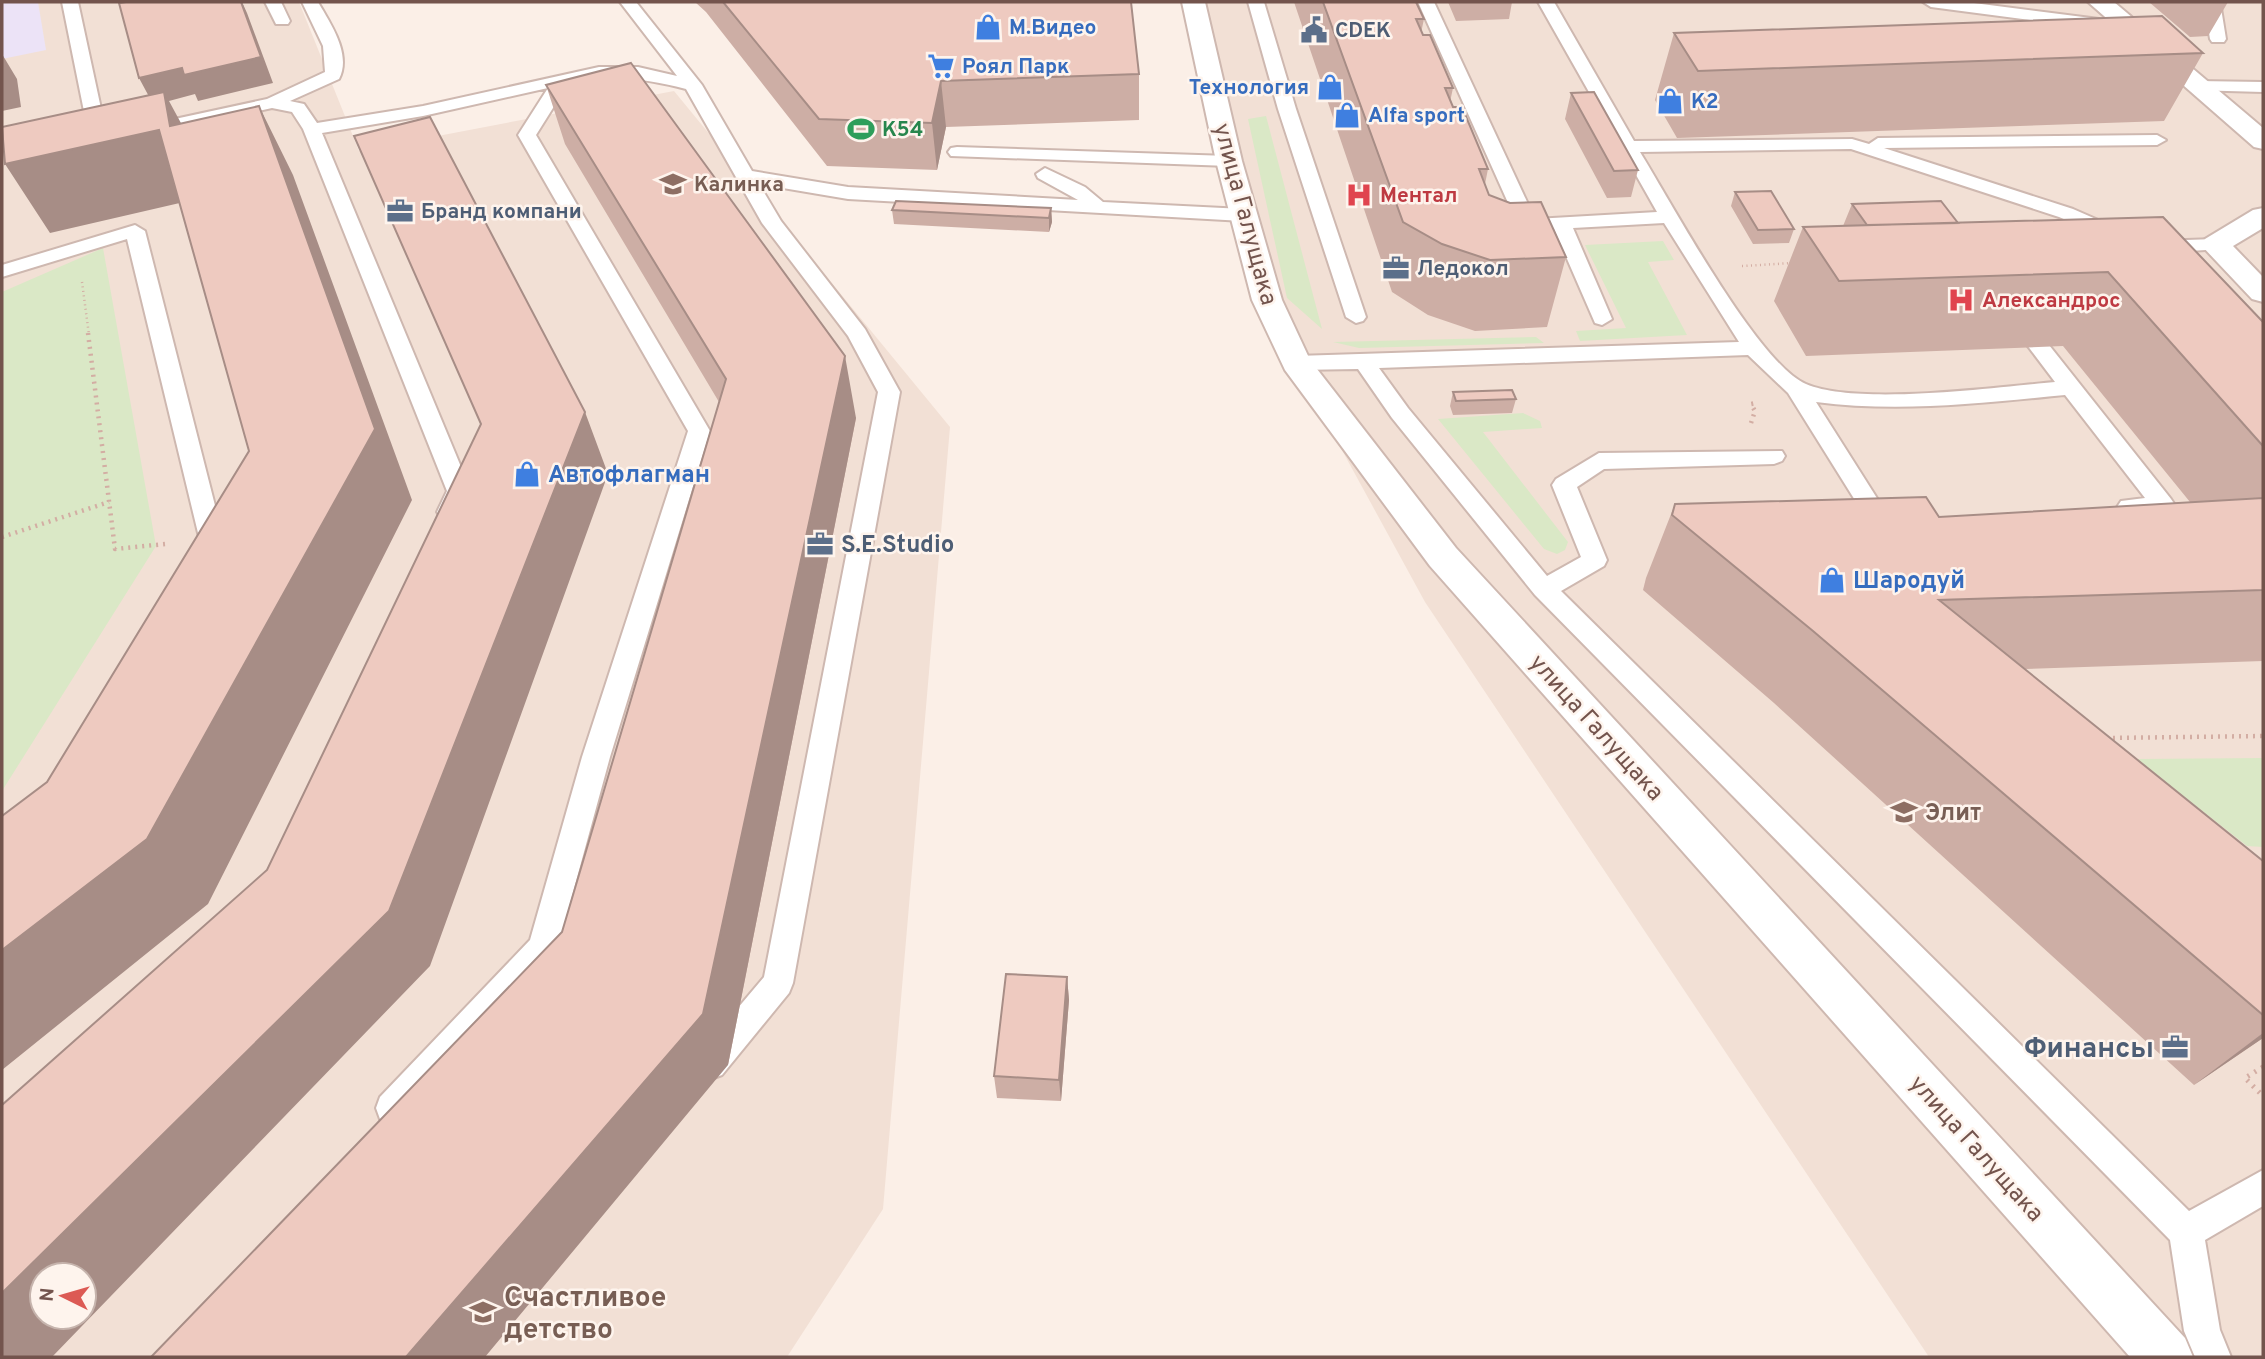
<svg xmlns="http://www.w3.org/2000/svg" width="2265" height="1359" viewBox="0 0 2265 1359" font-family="Overpass,sans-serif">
<rect width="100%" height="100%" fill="#fbefe7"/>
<path fill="#f2e0d5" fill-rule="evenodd" d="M2 2H299L359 151 674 91 950 427 883 1209 787 1357H2ZM42 1275H84V1317H42Z
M1205 2H2263V1357H1929L1425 602 1285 346Z"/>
<path fill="#ece3f7" d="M2 2H38L46 50 2 59Z"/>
<path fill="#dae8c6" d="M1266 116 1322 329 1287 298 1248 119Z
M1663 241 1674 260 1648 262 1687 335 1580 341 1576 331 1626 328 1585 245Z
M103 248 156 546 2 791V292Z
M1536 337 1544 343 1359 348 1333 342Z
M1523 413 1540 421 1542 428 1483 432 1568 542 1565 550 1557 554 1544 549 1438 419Z
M2263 758V847L2247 846 2136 759Z"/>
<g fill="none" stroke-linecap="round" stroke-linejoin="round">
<g stroke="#ceb8b0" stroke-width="4">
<path id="service" d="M62 2H78L108 141 105 145H93L90 141Z
M265 2H281L290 21 288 24H276Z
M302 2H318C330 23 352 54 339 79L290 101 304 104 317 123 423 106 599 67H638L677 76 620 2H636L702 85 752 171 848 187 1078 200 1038 178 1036 174 1045 168 1085 187 1103 202 1243 209 1253 215 1243 221 848 199 759 184 781 221 865 329 900 392 793 983 789 993 722 1075 711 1079 700 1075 695 1064 700 1053 764 977 878 392 848 336 762 223 686 89C642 78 613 74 568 84L536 135 710 431 610 757 558 947 554 957 404 1119 392 1124 380 1119 376 1108 380 1097 530 940 582 757 688 431 518 135 548 88 423 116 322 133 471 491 457 518H441L437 512 447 491 303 129 292 112 272 108 147 135 138 130 147 125 267 99 325 72 323 46Z
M1248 2H1264L1296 109 1366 317 1363 321 1356 323 1346 317 1278 109Z
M1418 2H1434L1535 219 1657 212 1538 2H1554L1634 141 1852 139 1869 144 1878 138 2157 135 2166 140 2157 145 1884 148 2073 209 2121 230 2124 234 2121 238 2114 240 2059 217 1851 149 1640 152C1671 202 1758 364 1806 384 1858 406 1996 387 2055 382L2027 345 2038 338 2045 340 2171 499 2175 505 2171 511 2129 515 2121 513 2117 507 2121 501 2145 498 2065 395C1983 403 1899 413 1816 402L1887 514 1896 516 1900 522 1896 528 1881 531 1873 529 1788 393 1748 355 1379 368 1408 408 1547 576 1581 557 1552 485 1556 479 1599 453 1782 451 1785 456 1782 461 1774 464 1604 469 1577 487 1607 560 1604 566 1561 591 2189 1211 2263 1170V1206L2205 1240 2220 1330 2231 1357H2195L2184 1331 2170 1240 1535 595 1392 418 1358 369 1296 370 1285 363 1296 356 1739 342 1664 223 1573 228 1612 319 1602 325 1595 323 1554 229 1528 231 1518 225Z
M1923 2H1966L2099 19 2107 24 2099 29 1931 7Z
M2204 2H2220L2226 39 2224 42H2212L2210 39Z
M2197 81 2263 82V92L2191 90 2188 86 2191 82Z
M957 147 1229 156 1238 161 1229 166 951 156 948 152 951 148Z
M135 225 145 231 223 537 210 559 201 562 192 559 189 553 199 537 127 239 2 277V265Z
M2215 239 2222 241 2225 245 2222 249 2157 253 2147 247 2157 241Z"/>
</g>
<g stroke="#ceb8b0" stroke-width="4">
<path id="minor" d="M1182 2H1205L1242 161 1282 300 1310 360 1456 548 2185 1338 2193 1357H2130L1430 566 1285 370 1252 300 1216 161Z
M2088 2H2114L2263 128V149L2254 147Z
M2263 208V228L2233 246 2263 277V302L2252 299 2201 245 2205 239 2253 210Z"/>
</g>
<path stroke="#d3ada3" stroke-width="2.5" stroke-dasharray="1 3.5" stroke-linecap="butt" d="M1742 266 1793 263
M82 282 89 335"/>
<path stroke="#d3ada3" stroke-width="4.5" stroke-dasharray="2 5" stroke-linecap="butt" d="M88 333 115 549 165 544
M1751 423 1755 411 1751 404 1756 403
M2 537 109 502
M2106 738 2263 736"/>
<path stroke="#d3ada3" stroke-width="5" stroke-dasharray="2 6" stroke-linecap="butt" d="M2263 1067 2245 1078 2263 1096"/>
<use href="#service" fill="#fff" fill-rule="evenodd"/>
<use href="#minor" fill="#fff" fill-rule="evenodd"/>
</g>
<path fill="#cdaea5" d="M695 2H1131L1139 74V120L946 127 937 170 827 166 706 12Z
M1294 2H1416L1424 19 1421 33 1453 88 1450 102 1453 107 1488 169 1485 184 1489 195 1566 257 1547 327 1475 331 1428 315 1392 292Z
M1448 2H1512L1509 19 1456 21Z
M2149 2H2228L2208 36 2190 37Z
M1674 33 2203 53 2164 121 1677 138 1655 100Z
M546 85 856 418 728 1065 562 932 719 402 565 144Z
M1571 93 1638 170 1631 197 1607 198 1565 119Z
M1735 192 1794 229 1789 243 1753 244 1731 206Z
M1852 204 1958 223 2263 322V661L2025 669 2263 861V1038L2194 1085 1774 703 1643 590 1646 578 1675 504 1939 517 2190 502 2063 346 1806 356 1774 301 1803 227 1843 226Z
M1051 208 1052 222 1049 232 894 224 892 210Z
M1453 392 1516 399 1512 413 1453 415 1450 406Z
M1067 977 1069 1000 1061 1101 997 1098 994 1076Z"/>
<path fill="#a78d86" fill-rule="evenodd" d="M241 2H242L247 13 273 83 198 101 195 94 169 101 201 160 208 195 153 104 139 78 182 68Z
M2 54 17 79 21 107 2 111Z
M941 81 946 127 937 170 932 123Z
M259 106 293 175 412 500 208 904 2 1070V950L375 429Z
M159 130 197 199 50 233 5 164Z
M1051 208 1052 222 1049 232V218Z
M845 356 856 418 728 1065 485 1357H406Z
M585 412 608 474 430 966 52 1357H2V1293ZM42 1275H84V1317H42Z
M1067 977 1069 1000 1061 1101 1059 1080Z
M2263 1033V1038L2194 1085Z"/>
<path fill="#eecac0" stroke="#a78d86" stroke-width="2" d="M126 2H241L261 57 184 75 182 68 139 78 119 3Z
M723 2H1131L1139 74 941 81 932 123 819 119Z
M1323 2H1416L1424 19H1416L1423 35H1430L1453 88H1445L1453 107H1462L1488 169H1479L1489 195 1510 203 1541 202 1566 257 1490 260 1442 244 1403 222Z
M2162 16 2203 53 1698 71 1674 33Z
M631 63 845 356 703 1014 406 1357H151L562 932 726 379 546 85Z
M164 92 170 126 259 106 375 429 147 839 2 950V816L47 782 249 451 159 130 5 164 2 127Z
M1594 92 1638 170 1614 171 1571 93Z
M430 117 585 412 389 911 2 1293V1105L267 870 481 424 354 136Z
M1771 191 1794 229 1758 230 1735 192Z
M896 201 1051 208 1049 218 892 210Z
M1941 201 1958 223 1867 225 1852 204Z
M2163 217 2263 322V446L2108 272 1839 281 1803 227Z
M1512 390 1516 399 1456 401 1453 392Z
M1926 497 1939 517 2263 498V590L1939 600 2263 861V1015L1813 631 1672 515 1675 504Z
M1006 974 1067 977 1059 1080 994 1076Z"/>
<defs>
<g id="shop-bare" transform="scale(2.1)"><path d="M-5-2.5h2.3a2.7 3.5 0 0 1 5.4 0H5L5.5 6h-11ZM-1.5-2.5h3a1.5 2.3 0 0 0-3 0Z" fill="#3f7fe0" stroke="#fef4ed" stroke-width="2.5" paint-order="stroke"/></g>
<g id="civic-bare" transform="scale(2.1)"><path d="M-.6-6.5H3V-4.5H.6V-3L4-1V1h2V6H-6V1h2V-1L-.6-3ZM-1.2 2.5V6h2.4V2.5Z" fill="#5c6f8a" stroke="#fef4ed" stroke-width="2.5" paint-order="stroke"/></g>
<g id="supermarket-bare" transform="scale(2.1)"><path d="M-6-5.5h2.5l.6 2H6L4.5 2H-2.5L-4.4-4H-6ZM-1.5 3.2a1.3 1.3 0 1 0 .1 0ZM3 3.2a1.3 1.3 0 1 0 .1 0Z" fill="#3f7fe0" stroke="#fef4ed" stroke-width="2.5" paint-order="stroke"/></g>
<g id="stadium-bare" transform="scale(2.1)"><path d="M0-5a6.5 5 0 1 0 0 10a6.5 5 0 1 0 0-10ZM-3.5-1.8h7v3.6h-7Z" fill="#2e9e5b" stroke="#fef4ed" stroke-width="2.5" paint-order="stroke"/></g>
<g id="school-bare" transform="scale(2.1)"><path d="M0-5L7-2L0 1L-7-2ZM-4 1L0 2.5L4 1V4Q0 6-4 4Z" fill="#8d6e63" stroke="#fef4ed" stroke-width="2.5" paint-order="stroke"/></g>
<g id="hospital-bare" transform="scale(2.1)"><path d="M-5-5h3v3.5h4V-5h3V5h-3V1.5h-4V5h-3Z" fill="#e0444e" stroke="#fef4ed" stroke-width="2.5" paint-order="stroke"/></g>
<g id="office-bare" transform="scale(2.1)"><path d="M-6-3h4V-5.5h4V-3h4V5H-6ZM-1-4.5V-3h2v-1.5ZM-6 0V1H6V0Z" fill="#5c6f8a" stroke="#fef4ed" stroke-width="2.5" paint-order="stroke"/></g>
</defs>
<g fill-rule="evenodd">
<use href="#shop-bare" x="988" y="27"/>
<use href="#civic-bare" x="1314" y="30"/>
<use href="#supermarket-bare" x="941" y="66"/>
<use href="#shop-bare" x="1330" y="87"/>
<use href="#shop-bare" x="1670" y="101"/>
<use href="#shop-bare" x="1347" y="115"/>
<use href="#stadium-bare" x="861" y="129"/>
<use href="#school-bare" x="673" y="184"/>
<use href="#hospital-bare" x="1359" y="195"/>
<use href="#office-bare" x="400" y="211"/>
<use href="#office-bare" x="1396" y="268"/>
<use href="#hospital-bare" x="1961" y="300"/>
<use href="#shop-bare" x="527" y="474"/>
<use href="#office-bare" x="820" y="544"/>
<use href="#shop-bare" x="1832" y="580"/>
<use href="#school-bare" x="1904" y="812"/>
<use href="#office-bare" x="2175" y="1047"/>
<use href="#school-bare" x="483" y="1312"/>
</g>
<g text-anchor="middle" stroke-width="5" stroke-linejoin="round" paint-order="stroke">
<g font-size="21" font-weight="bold" fill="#366cbe" stroke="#fef4ed" text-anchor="start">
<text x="1009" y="34">М.Видео</text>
<text x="962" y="73">Роял Парк</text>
<text x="1309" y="94" text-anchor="end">Технология</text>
<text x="1691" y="108">К2</text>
<text x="1368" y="122">Alfa sport</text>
</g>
<g font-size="21" font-weight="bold" fill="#4e5e75" stroke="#fef4ed" text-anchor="start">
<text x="1335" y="37">CDEK</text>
<text x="421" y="218">Бранд компани</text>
<text x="1417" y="275">Ледокол</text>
</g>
<g font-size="21" font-weight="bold" fill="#27864d" stroke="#fef4ed" text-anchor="start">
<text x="882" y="136">К54</text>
</g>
<g font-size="21" font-weight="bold" fill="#785e54" stroke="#fef4ed" text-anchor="start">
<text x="694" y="191">Калинка</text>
</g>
<g font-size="21" font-weight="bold" fill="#be3a42" stroke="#fef4ed" text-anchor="start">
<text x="1380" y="202">Ментал</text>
<text x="1982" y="307">Александрос</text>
</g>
<g font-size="24" fill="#73544d" stroke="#fef4ed">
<text transform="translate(1246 214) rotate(75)" y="8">улица Галущака</text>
<text transform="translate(1597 727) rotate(48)" y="8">улица Галущака</text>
<text transform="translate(1977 1148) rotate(48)" y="8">улица Галущака</text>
</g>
<g font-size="24" font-weight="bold" fill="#366cbe" stroke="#fef4ed" text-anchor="start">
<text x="548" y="482">Автофлагман</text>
<text x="1853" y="588">Шародуй</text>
</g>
<g font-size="24" font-weight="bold" fill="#4e5e75" stroke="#fef4ed" text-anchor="start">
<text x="841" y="552">S.E.Studio</text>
</g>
<g font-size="24" font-weight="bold" fill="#785e54" stroke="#fef4ed" text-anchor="start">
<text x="1925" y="820">Элит</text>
</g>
<g font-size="28" font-weight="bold" fill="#4e5e75" stroke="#fef4ed" text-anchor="end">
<text x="2154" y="1057">Финансы</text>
</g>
<g font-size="28" font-weight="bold" fill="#785e54" stroke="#fef4ed" text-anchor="start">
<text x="504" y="1306">Счастливое<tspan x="504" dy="32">детство</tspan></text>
</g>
</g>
<rect width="2265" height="1359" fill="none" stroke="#73544d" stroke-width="7"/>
<g transform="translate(63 1296) rotate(275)"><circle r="33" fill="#fef4ed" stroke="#c6b4ad" stroke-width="2"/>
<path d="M0-5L12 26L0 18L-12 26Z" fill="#dc5a54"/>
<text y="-10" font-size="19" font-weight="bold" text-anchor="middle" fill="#73544d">N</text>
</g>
</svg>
